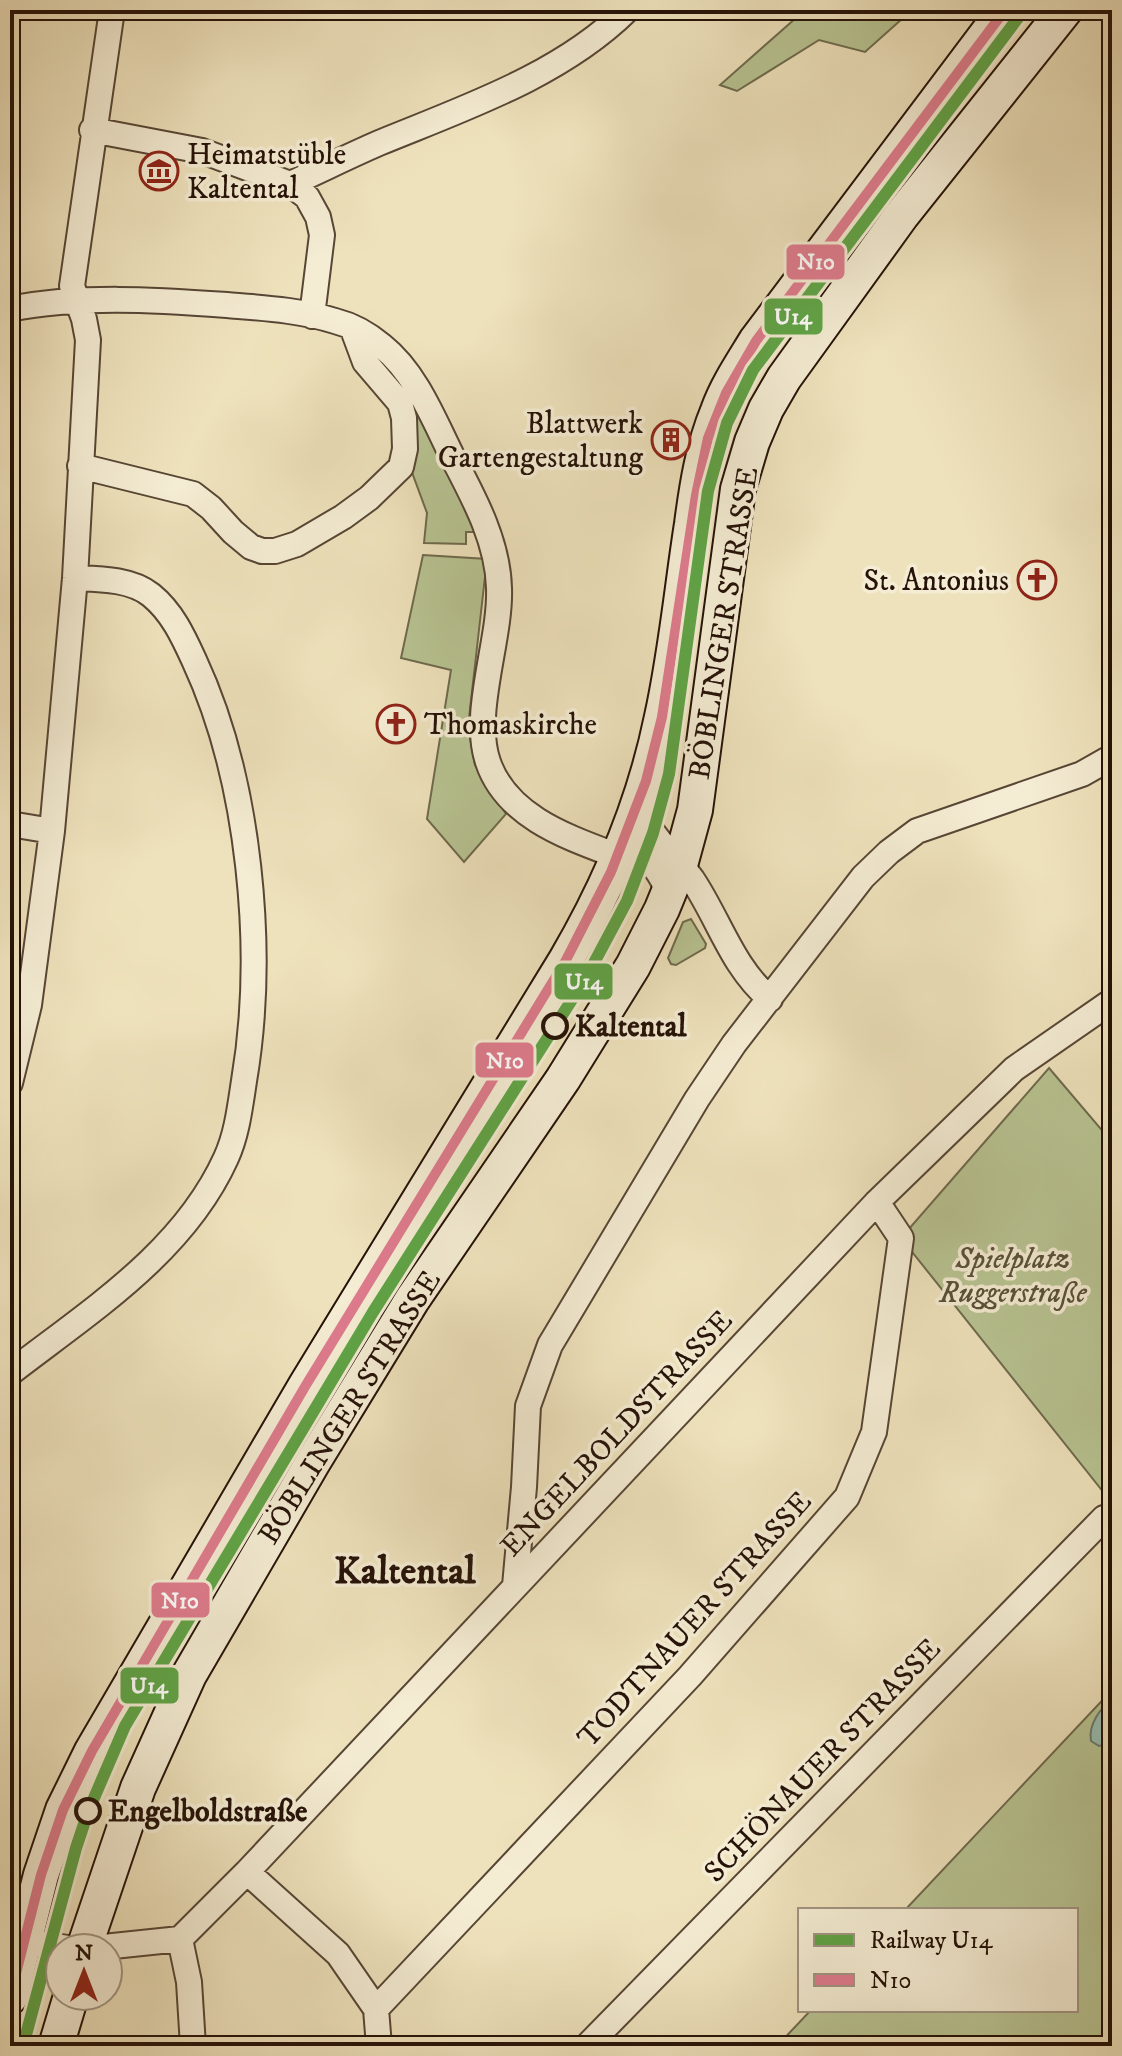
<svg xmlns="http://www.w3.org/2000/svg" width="1122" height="2056" viewBox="0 0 1122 2056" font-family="'IM FELL DW Pica',serif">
<rect width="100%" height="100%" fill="#eee2bc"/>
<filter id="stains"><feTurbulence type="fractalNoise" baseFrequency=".0025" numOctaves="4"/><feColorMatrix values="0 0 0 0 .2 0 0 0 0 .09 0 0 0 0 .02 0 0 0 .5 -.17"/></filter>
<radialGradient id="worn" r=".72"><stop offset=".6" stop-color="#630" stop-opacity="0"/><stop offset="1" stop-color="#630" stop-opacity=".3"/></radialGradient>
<path fill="#b8c392" stroke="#6e6a4d" stroke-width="2" d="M805 10H912L865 52 819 40 737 91 720 85Z
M416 410 467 509 475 532H466V544L424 543 427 513 410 467 409 412Z
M423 555 487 559 468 727 475 765 506 814 464 862 427 819 451 670 401 658Z
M691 919 706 944 705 948 676 965 671 964 668 958 683 922Z
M1049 1068 1112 1142V1503L901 1238Z
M1112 1690V2046H777L811 2010H1076V1910H905Z"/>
<path fill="#99beb1" stroke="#6b796d" stroke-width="2" d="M1112 1700V1743L1099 1746 1091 1741C1088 1725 1100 1708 1112 1700Z"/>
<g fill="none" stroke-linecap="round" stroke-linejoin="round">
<g stroke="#574635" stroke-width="28">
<path id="minor" d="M92 130 202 151 290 184 307 197 318 217 322 235 312 316
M290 184C319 171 349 156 379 143 464 108 560 76 627 10
M10 309C80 295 156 300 227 305 263 308 300 310 335 321 351 325 369 335 382 346 416 373 434 420 453 458 474 498 498 542 499 588 501 640 471 713 488 762 507 818 570 838 620 857L632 852C653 860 661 874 669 894
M80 466 193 494 211 508 233 532 251 547 262 551H275L297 544 343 517 369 498 401 467 405 449 404 418 400 403 365 362 352 327
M640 802C646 835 673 853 692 879 719 919 732 967 770 999
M10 824 52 831
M10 1083 29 1005 52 831 75 578 88 340 84 319 72 286 112 10
M10 1373C90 1311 183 1253 226 1158 237 1134 240 1107 244 1081 266 951 250 780 194 660 183 636 172 612 151 595 131 579 100 579 75 578
M515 1586 524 1487 528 1406 550 1345 697 1099 734 1044 863 877 889 852 917 831 1082 774 1112 757
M247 1872 338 1954 376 2009 379 2046
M180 1939 189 1982 193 2046
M11 1940 68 1948
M94 1948 180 1939 247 1872 877 1202 1014 1069 1112 1001
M376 2009 690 1676 847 1497 874 1432 901 1238 877 1202
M587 2046 1104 1518"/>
</g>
<g stroke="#251208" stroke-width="38">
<path id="secondary" d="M84 1948 138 1788 189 1675 313 1462 412 1300 563 1079 633 966 662 909 680 865 695 810 738 489 752 442 766 409 784 378 901 216 1065 10
M10 1997 41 1875 63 1810 92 1751 306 1385 566 960C611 883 644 805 662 717 676 654 682 588 692 524 697 486 703 447 718 411 727 386 742 364 756 341L1005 10
M56 2046 71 1996"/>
</g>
<use href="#minor" stroke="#f4ecd3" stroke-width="24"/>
<use href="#secondary" stroke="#f4ecd3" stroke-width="34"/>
<g stroke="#f4ecd3" stroke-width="16">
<path id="bus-1" d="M10 1997 41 1875 63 1810 92 1751 306 1385 566 960 611 872 646 781 662 717 696 495 708 438 726 393 756 341 1005 10"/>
</g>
<use href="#bus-1" stroke="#de7b8d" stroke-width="10"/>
<g stroke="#f4ecd3" stroke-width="18">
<path id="rail-1" d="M23 2046 76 1848 88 1812 125 1726 373 1312 587 976 627 901 653 833 669 774 708 491 727 423 753 370 1024 10"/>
</g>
<use href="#rail-1" stroke="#5fa446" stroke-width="12"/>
</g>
<defs>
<g id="museum-ring" transform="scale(2)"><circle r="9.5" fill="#f4ecd3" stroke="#8f2418" stroke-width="1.5"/><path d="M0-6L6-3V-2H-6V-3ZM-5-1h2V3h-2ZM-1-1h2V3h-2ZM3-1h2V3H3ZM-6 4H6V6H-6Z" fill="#8f2418"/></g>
<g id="building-ring" transform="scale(2)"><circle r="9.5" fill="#f4ecd3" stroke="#8f2418" stroke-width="1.5"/><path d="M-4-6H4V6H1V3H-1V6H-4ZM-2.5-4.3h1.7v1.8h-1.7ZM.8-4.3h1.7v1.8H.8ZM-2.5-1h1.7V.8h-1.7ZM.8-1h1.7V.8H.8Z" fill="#8f2418"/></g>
<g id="church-ring" transform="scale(2)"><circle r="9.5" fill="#f4ecd3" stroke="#8f2418" stroke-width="1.5"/><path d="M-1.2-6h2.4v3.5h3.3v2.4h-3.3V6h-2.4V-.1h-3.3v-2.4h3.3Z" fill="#8f2418"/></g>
</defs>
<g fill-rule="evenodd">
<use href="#museum-ring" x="159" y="171"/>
<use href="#building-ring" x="671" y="440"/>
<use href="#church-ring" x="1037" y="580"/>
<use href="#church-ring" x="396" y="724"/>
</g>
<g fill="#f4ecd3" stroke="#251208" stroke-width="4">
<circle cx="555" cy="1026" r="12"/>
<circle cx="88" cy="1811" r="12"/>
</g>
<g text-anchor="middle" stroke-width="7" stroke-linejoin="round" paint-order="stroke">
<g font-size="30" fill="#251208" stroke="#f4ecd3" text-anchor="start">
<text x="187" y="164">Heimatstüble<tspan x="187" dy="34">Kaltental</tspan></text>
<text x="643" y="433" text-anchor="end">Blattwerk<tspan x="643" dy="34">Gartengestaltung</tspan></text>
<text x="1009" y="590" text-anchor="end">St. Antonius</text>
<text x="424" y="734">Thomaskirche</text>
</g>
<g font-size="30" fill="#251208" stroke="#f4ecd3">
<text transform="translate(723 623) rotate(-81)" y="10">BÖBLINGER STRASSE</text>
<text transform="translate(349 1407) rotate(-58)" y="10">BÖBLINGER STRASSE</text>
<text transform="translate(616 1433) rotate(-47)" y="10">ENGELBOLDSTRASSE</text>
<text transform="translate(694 1619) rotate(-48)" y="10">TODTNAUER STRASSE</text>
<text transform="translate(822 1760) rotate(-46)" y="10">SCHÖNAUER STRASSE</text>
</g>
<g font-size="30" font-weight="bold" fill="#251208" stroke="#f4ecd3" text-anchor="start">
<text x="575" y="1036">Kaltental</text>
<text x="108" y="1821">Engelboldstraße</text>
</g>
<g font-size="30" font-style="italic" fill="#585038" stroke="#f4ecd3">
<text x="1013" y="1268">Spielplatz<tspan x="1013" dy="34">Ruggerstraße</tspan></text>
</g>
<g font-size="38" font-weight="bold" fill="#251208" stroke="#f4ecd3">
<text x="405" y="1583">Kaltental</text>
</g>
</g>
<g stroke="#f4ecd3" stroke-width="3">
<rect x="785" y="243" width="61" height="38" rx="8" fill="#de7b8d"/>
<rect x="763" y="297" width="61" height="39" rx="8" fill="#5fa446"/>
<rect x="553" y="962" width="61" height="39" rx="8" fill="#5fa446"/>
<rect x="474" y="1041" width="61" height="38" rx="8" fill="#de7b8d"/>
<rect x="150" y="1581" width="61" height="38" rx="8" fill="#de7b8d"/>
<rect x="119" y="1666" width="61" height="39" rx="8" fill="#5fa446"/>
</g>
<g font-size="22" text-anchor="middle" font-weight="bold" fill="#fff">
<text x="816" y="269">N10</text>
<text x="793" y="324">U14</text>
<text x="584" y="989">U14</text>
<text x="505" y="1068">N10</text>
<text x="180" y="1608">N10</text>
<text x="149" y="1693">U14</text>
</g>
<rect width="1122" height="2056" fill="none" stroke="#eee2bc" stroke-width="40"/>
<rect x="12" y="12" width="1098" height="2032" fill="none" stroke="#251208" stroke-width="4"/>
<rect x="20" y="20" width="1082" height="2016" fill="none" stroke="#251208" stroke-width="2"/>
<rect x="798" y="1908" width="280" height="104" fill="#f4ecd3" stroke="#a19582" stroke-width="2"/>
<rect x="814" y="1934" width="40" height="12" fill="#5fa446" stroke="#a19582" stroke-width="2"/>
<text x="870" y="1948" font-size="24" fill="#251208">Railway U14</text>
<rect x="814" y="1974" width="40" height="12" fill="#de7b8d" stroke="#a19582" stroke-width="2"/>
<text x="870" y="1988" font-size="24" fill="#251208">N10</text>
<g transform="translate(84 1972)"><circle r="38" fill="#f4ecd3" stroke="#a19582" stroke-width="2"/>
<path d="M0-6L14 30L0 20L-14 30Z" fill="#8f2418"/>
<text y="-12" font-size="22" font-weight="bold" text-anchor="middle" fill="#251208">N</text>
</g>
<rect width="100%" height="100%" filter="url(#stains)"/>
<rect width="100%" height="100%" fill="url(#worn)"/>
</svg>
